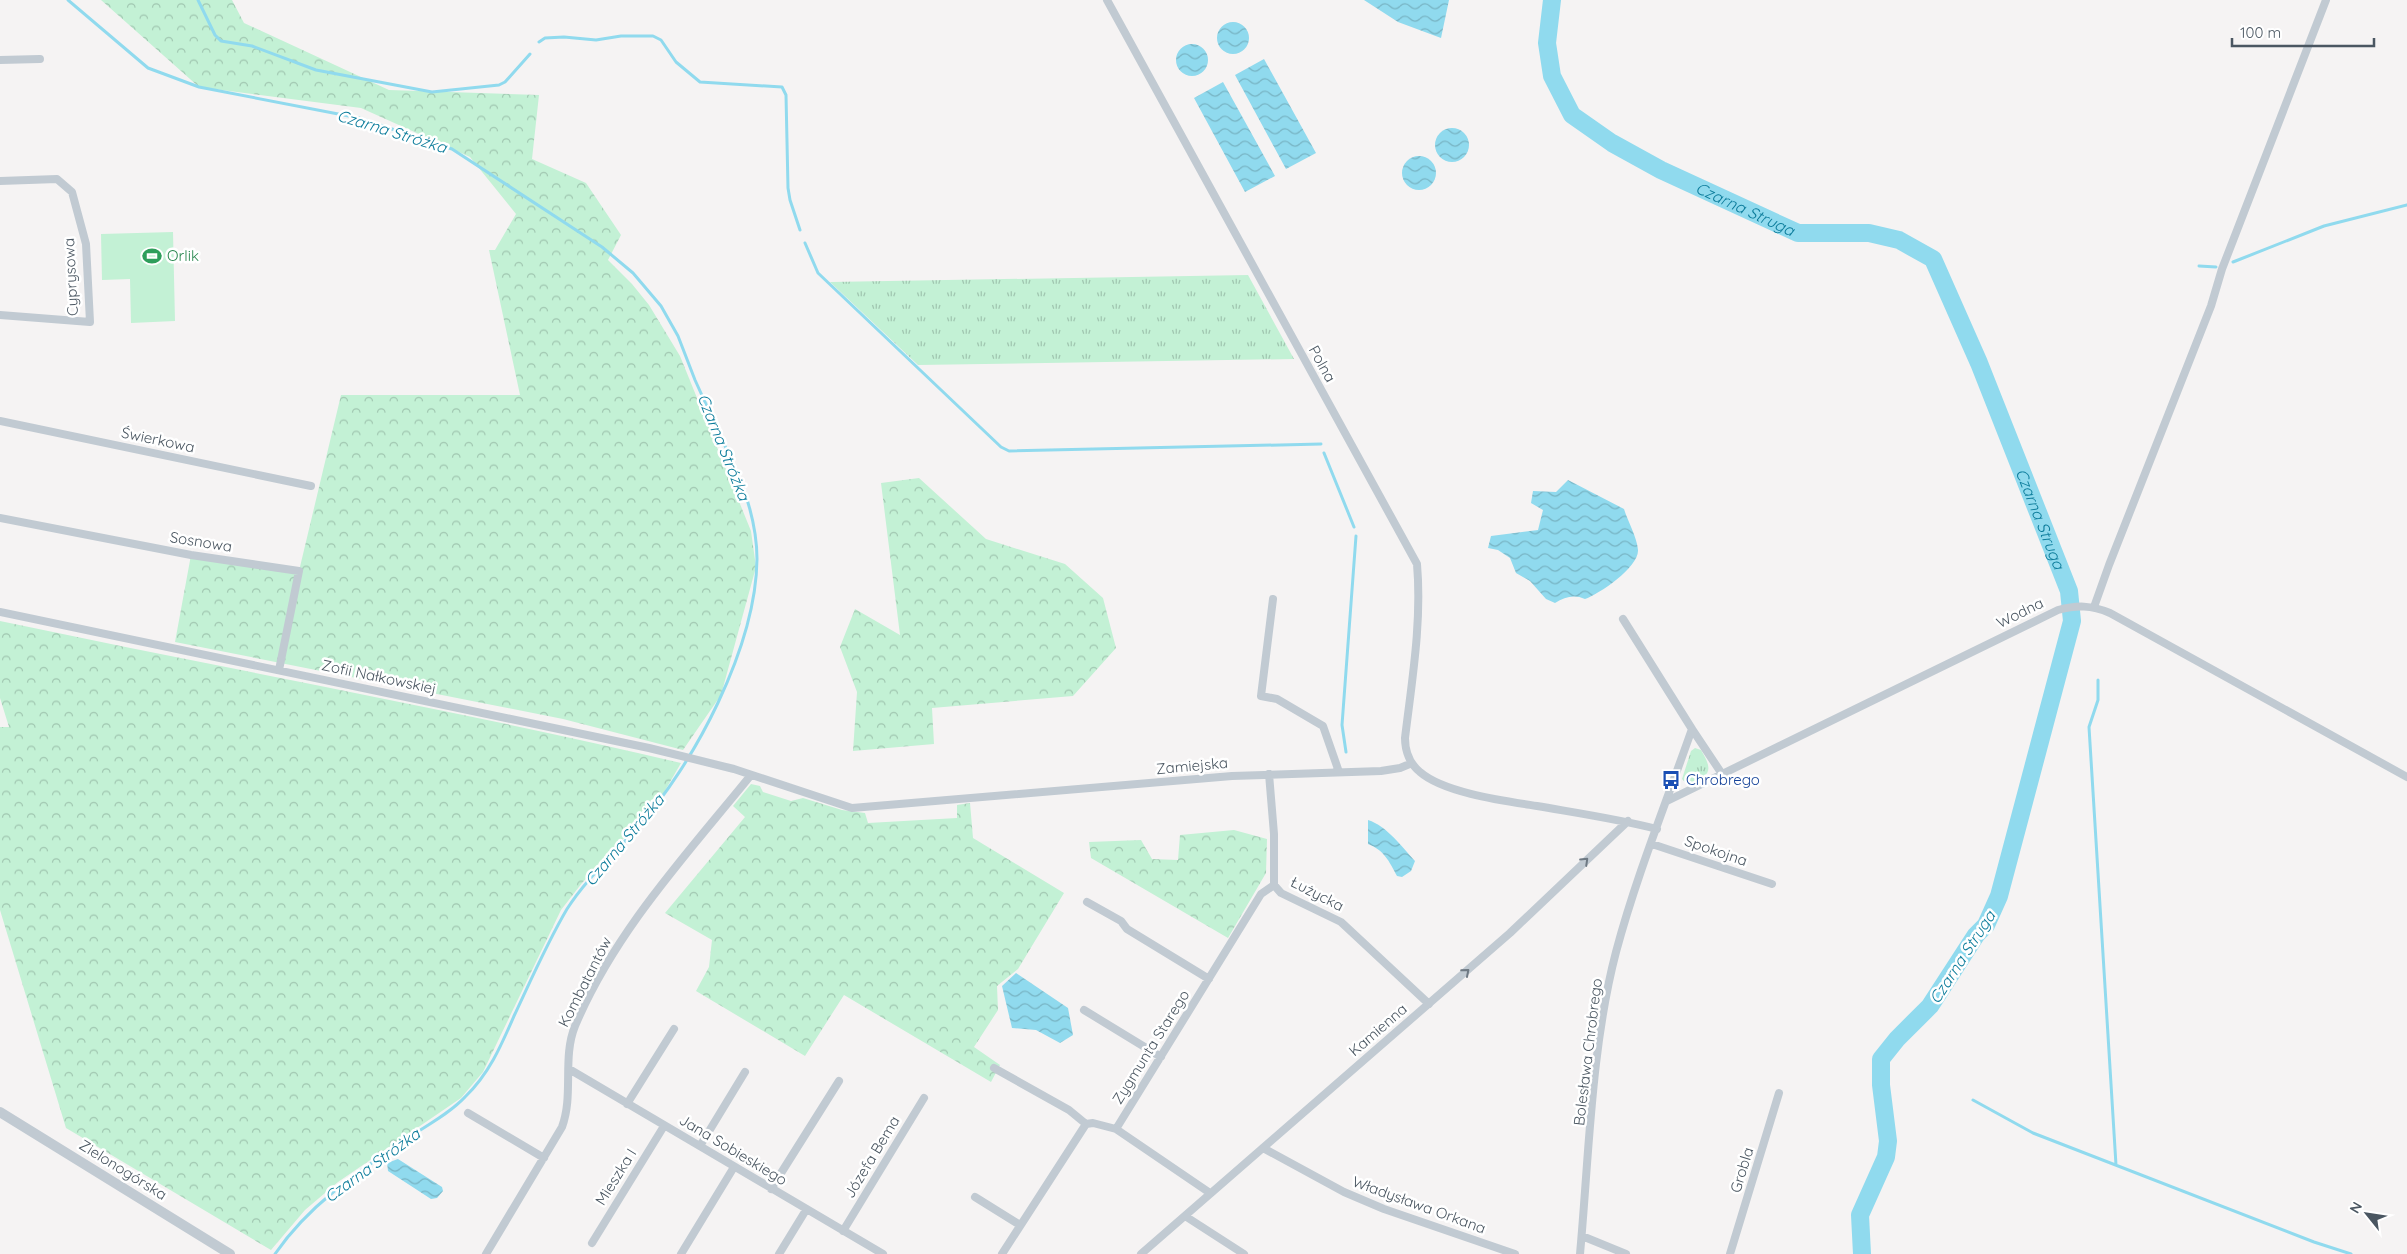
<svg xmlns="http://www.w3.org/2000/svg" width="2407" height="1254" viewBox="0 0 2407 1254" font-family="Quicksand,sans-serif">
<defs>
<pattern id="grass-tufts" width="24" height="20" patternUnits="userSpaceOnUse" patternTransform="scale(1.25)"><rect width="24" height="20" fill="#c3f1d5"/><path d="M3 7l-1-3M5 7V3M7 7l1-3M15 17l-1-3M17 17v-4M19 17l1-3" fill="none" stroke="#a0c6b0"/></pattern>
<pattern id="forest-crowns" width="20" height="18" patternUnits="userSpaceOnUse" patternTransform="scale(1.25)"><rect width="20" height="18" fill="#c3f1d5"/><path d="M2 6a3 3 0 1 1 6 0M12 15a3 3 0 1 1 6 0" fill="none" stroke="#a0c6b0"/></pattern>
<pattern id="water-waves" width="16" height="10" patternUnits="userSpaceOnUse" patternTransform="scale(1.25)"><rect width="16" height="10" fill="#90daee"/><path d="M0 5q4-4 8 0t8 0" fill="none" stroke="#78b4c4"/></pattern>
</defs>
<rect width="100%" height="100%" fill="#f5f3f3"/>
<path fill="url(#grass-tufts)" d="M1248 275 1294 359 918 365 830 282Z
M1695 748 1701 750C1714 772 1710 775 1688 785L1682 779 1691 751Z"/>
<path fill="url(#forest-crowns)" d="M101 0H232L244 23 389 90 539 95 532 159 586 183 621 235 608 260 632 284 649 305 680 356 751 531 756 567 721 695 683 750 563 719 175 642 191 555 299 571 341 395H520L489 250H495L516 214 470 157 361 108 199 87Z
M919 478 986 539 1065 564 1103 598 1116 648 1073 696 932 708 934 744 853 751 857 692 840 647 855 609 900 635 881 483Z
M0 621C227 669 456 710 681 763L659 801 582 883 561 910 483 1072 461 1098 338 1182 305 1210 271 1250 66 1128 0 910V727H9L0 698Z
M751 784 760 786 763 792 791 801 803 798 842 810 865 813 868 823 957 818V805L970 803 973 838 1064 893 1018 969 997 986 998 1010 974 1047 1000 1065 991 1082 844 995 805 1056 696 991 709 967 712 940 665 913 745 817 733 806Z
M1234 830 1267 839 1266 873 1228 938 1091 858 1089 842 1141 840 1152 859 1178 860 1180 835Z"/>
<path fill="#c3f1d5" d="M173 232 175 321 131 323 130 279 102 280 101 234Z"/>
<path fill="url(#water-waves)" d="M1364 0H1449L1441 38 1398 22Z
M1217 38a16 16 0 1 1 32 0a16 16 0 1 1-32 0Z
M1176 60a16 16 0 1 1 32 0a16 16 0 1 1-32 0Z
M1264 59 1316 153 1286 169 1235 75Z
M1223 82 1275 176 1245 192 1194 98Z
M1435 145a17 17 0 1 1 34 0a17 17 0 1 1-34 0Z
M1402 173a17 17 0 1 1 34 0a17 17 0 1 1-34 0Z
M1568 480 1624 509C1628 522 1637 537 1638 550 1639 567 1599 594 1585 599 1574 594 1565 597 1555 603L1546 599 1530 581 1516 573 1510 558 1498 550 1488 548 1491 536 1538 530 1543 510 1531 503 1533 491 1556 492Z
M1368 820C1387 826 1402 847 1415 861L1411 871 1402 877 1397 876C1389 861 1384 850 1368 844Z
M1016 973 1068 1008 1073 1035 1060 1043 1036 1030 1012 1028 1002 986Z
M398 1159 442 1187 443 1191 437 1198 431 1199 388 1171 387 1163Z"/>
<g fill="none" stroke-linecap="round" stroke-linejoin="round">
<path stroke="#90daee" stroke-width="3" d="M68 0 148 68 199 87 359 118 452 149 602 247 633 273 661 306 678 336 695 380 740 479C750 505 757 531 757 559 756 647 694 765 636 829 613 855 586 879 567 909 547 943 531 980 514 1016 501 1046 489 1074 465 1097 450 1113 429 1124 411 1136 361 1170 310 1203 275 1254
M198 0 215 35 221 41 252 46 316 70 432 92 499 85 505 82 530 54
M539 42 545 38 564 37 596 40 621 36H653L661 40 676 62 700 82 782 87 786 95 788 188 790 200 800 230
M805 243 818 273 1001 447 1009 451 1321 444
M2233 262 2324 226 2407 205
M2199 266 2216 267
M1324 453 1354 527
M2098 680V700L2089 727 2116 1165
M1346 752 1342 725 1356 536
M1973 1100 2033 1133 2314 1242 2351 1254"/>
<path stroke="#90daee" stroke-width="18" id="s1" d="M1552 0 1547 43 1552 76 1572 115 1612 143 1661 170 1798 233H1869L1899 240 1933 259 1979 363 2069 591 2072 621 1999 896 1986 925 1976 935 1930 1006 1897 1039 1881 1059V1085L1888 1141 1886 1157 1860 1215 1862 1254"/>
<path stroke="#c1cad2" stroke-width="8" d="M1107 0 1417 564C1422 622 1412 680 1405 738 1405 751 1410 764 1420 772 1444 793 1505 801 1537 806 1577 813 1618 819 1657 829
M0 60 40 59
M0 181 57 179 72 192 86 244 90 322 0 315
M0 421 311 486
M0 518 191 555 299 571 279 670
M1273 599 1261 696 1277 699 1323 726 1339 772
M2094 607 2109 565 2211 306 2222 269 2326 0
M0 612 649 748 734 769 852 808 1232 776 1381 771 1400 768 1412 763
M1692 729 1722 774
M1269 774 1274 834V885L1281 893 1341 922 1429 1004
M1667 801 2058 610C2077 605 2091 605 2110 613L2407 777
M1652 844 1772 884
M1087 902 1121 921 1127 929 1209 979
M1084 1010 1161 1057
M994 1068 1069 1110 1086 1124
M569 1069 883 1254
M627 1104 674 1029
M468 1113 544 1158
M1116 1129 1261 894 1274 885
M700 1146 745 1072
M1263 1148 1344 1192 1384 1209 1515 1254
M771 1189 839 1081
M975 1197 1020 1225
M1185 1216 1244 1254
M843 1231 924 1098
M1582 1236 1626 1254
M592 1243 664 1126
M486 1254 562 1127C574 1095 562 1058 575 1026 615 931 687 854 751 775
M681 1254 734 1167
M779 1254 806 1210
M1002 1254 1086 1124 1093 1123 1116 1129 1210 1193
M1141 1254 1510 933 1628 821
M1580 1254C1589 1156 1591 1047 1616 952 1636 877 1666 803 1692 729L1623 619
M1730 1254 1779 1093"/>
<path stroke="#c1cad2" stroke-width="10" d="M0 1112 230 1254"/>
</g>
<defs><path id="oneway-chevron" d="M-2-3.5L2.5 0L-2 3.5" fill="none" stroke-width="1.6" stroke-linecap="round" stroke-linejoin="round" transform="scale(1.25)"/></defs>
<g stroke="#6e7983">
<use href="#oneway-chevron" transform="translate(1585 861) rotate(-44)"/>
<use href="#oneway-chevron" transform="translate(1466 972) rotate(-41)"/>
</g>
<defs>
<g id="stadium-bare" transform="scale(1.5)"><path d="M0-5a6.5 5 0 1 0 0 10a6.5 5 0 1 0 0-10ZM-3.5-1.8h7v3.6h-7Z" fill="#2e9e5b" stroke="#fff" stroke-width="2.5" paint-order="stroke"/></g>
<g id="bus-bare" transform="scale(1.5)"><path d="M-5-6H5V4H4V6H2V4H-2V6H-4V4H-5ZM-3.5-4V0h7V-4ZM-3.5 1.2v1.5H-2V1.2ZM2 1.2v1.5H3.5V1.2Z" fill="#1a4fb4" stroke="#fff" stroke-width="2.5" paint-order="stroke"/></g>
</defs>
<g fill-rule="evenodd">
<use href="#stadium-bare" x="152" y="256"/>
<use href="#bus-bare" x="1671" y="780"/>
</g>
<g text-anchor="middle" stroke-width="5" stroke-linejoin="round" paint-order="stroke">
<g font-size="15" fill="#27864d" stroke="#fff" text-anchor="start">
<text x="167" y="261">Orlik</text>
</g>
<g font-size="15" fill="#4a5661" stroke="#fff">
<text transform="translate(71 277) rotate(-93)" y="5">Cyprysowa</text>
<text transform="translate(1322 364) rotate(61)" y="5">Polna</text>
<text transform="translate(158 440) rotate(12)" y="5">Świerkowa</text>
<text transform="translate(201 542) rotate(9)" y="5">Sosnowa</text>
<text transform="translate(2020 613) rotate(-26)" y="5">Wodna</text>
<text transform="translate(379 677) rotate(12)" y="5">Zofii Nałkowskiej</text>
<text transform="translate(1192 766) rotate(-5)" y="5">Zamiejska</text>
<text transform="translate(1716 851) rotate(19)" y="5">Spokojna</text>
<text transform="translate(1317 894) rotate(27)" y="5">Łużycka</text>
<text transform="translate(585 982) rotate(-63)" y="5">Kombatantów</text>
<text transform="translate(1378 1030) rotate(-41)" y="5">Kamienna</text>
<text transform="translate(1151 1047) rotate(-58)" y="5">Zygmunta Starego</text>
<text transform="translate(1588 1052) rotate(-83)" y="5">Bolesława Chrobrego</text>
<text transform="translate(733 1150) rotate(31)" y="5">Jana Sobieskiego</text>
<text transform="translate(872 1157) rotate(-59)" y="5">Józefa Bema</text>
<text transform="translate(123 1170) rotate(32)" y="5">Zielonogórska</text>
<text transform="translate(1742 1170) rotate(-73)" y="5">Grobla</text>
<text transform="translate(616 1177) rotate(-58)" y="5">Mieszka I</text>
<text transform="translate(1419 1205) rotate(20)" y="5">Władysława Orkana</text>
</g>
<g font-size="15" fill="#164399" stroke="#fff" text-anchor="start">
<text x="1686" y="785">Chrobrego</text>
</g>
<g font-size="16" font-style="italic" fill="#0c7c9b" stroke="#fff">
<text transform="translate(392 131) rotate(17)" y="6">Czarna Stróżka</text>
<text dy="6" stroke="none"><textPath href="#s1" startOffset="318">Czarna Struga</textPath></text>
<text transform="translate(724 447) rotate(68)" y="6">Czarna Stróżka</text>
<text dy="6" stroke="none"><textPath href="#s1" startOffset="798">Czarna Struga</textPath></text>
<text transform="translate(624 840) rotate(-50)" y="6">Czarna Stróżka</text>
<text transform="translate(1962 957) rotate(-57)" y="6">Czarna Struga</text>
<text transform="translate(372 1165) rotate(-36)" y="6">Czarna Stróżka</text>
</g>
</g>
<g transform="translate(2367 1214) rotate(300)" stroke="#ffffff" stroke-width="4" paint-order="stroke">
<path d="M0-4L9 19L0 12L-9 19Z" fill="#4a5661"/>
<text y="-8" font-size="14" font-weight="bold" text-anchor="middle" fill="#4a5661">N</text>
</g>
<path d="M2232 38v8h142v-8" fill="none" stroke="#4a5661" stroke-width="2.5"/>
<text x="2240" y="38" font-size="15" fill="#4a5661" stroke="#ffffff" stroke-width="4" paint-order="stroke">100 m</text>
</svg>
